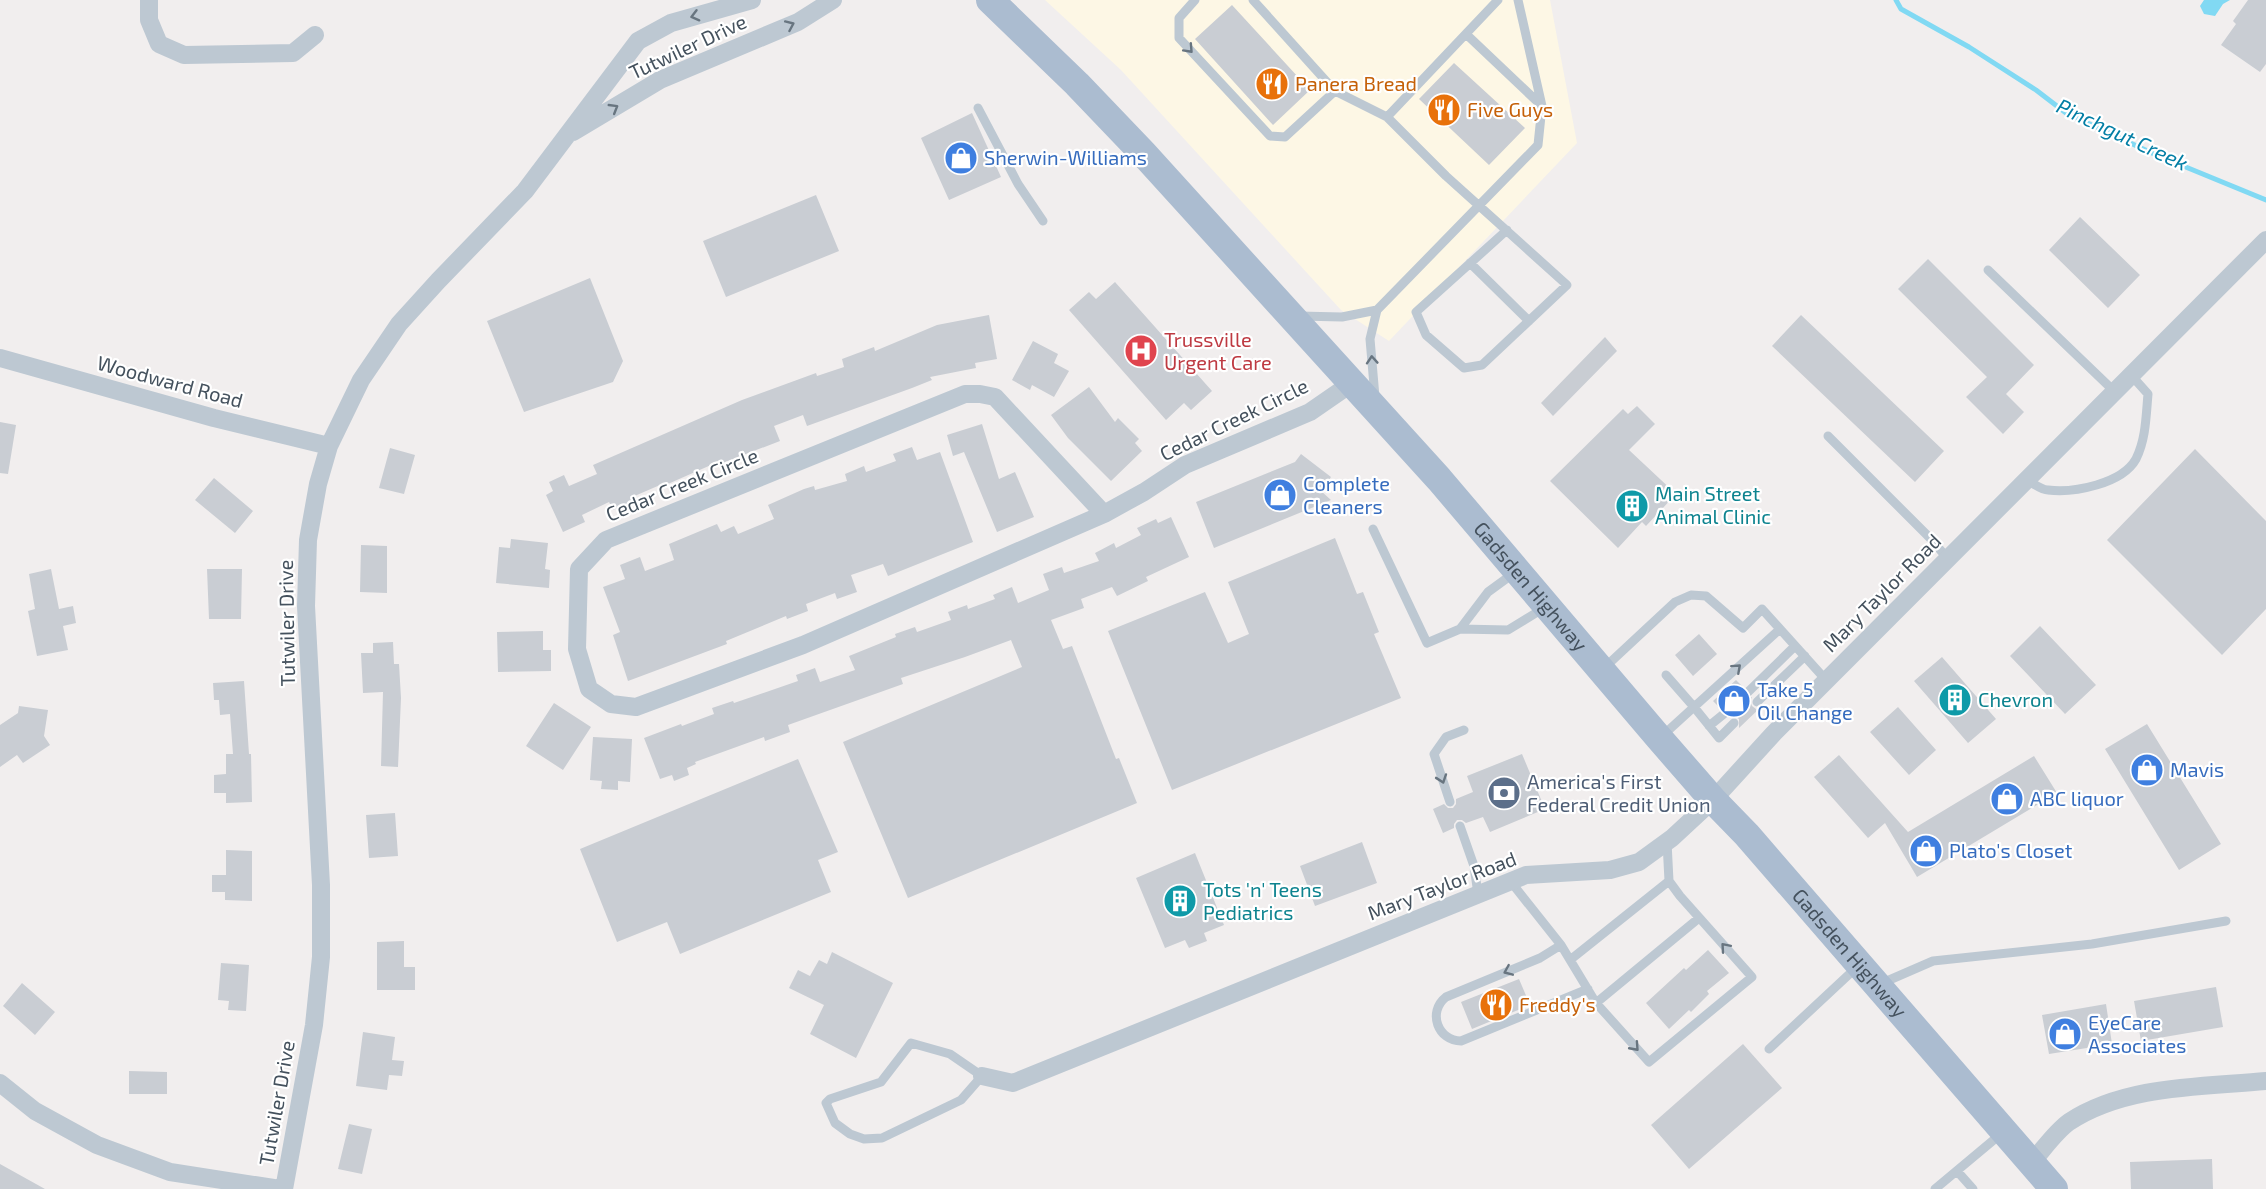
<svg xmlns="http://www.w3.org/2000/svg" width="2266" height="1189" viewBox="0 0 2266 1189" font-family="'Exo 2',sans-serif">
<rect width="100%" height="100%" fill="#f1eeee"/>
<path fill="#fdf7e5" d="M1045 0H1550L1577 143 1389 341 1341 310 1121 70Z"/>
<path fill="#81d9f3" d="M2204 0H2230L2223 4 2215 16 2204 14 2200 6Z"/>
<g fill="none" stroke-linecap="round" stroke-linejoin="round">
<path stroke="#81d9f3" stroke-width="5" d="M1896 0 1901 9 1969 47 2036 90 2066 113 2154 154 2266 200"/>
</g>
<path fill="#c9cdd3" d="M2248 0H2266V64L2260 72 2221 45 2236 24 2233 21Z
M1232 5 1310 90 1273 125 1195 39Z
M1454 63 1525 128 1489 165 1419 99Z
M972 113 1001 177 949 200 921 138Z
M816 195 839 251 726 297 703 241Z
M2080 217 2140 275 2108 308 2049 250Z
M1928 259 2034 365 2006 394 2024 412 2003 434 1966 397 1987 377 1898 289Z
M590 278 623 361 613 382 524 412 487 321Z
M1115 282 1212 391 1191 410 1184 403 1166 420 1069 310 1089 292 1096 299Z
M989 315 997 359 975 363 976 368 930 377 932 380 912 388 807 426 803 415 774 426 780 441 712 467 711 465 661 487 660 485 630 498 632 502 613 510 609 502 582 515 585 522 563 532 546 495 553 491 549 482 564 475 569 486 597 474 593 465 742 400 816 373 817 376 844 367 842 359 874 347 875 351 937 325Z
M1801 315 1944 451 1915 482 1772 346Z
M1605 337 1617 351 1553 416 1541 403Z
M1033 341 1058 354 1054 363 1069 371 1054 397 1032 385 1030 390 1012 380Z
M1089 387 1115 422 1118 418 1139 439 1135 443 1142 451 1111 481 1068 438 1051 415Z
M1637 406 1655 424 1629 450 1676 494 1646 526 1642 522 1618 548 1550 481 1623 409 1628 414Z
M0 422 16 425 8 474 0 473Z
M982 424 999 479 1015 472 1034 517 997 532 964 452 953 456 947 435Z
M912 447 917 460 940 452 973 542 888 576 883 564 851 575 857 592 837 599 835 593 806 604 808 611 787 619 786 616 726 641 727 644 628 681 613 635 620 632 603 587 625 579 620 565 640 557 645 571 674 560 669 544 717 524 721 532 734 526 738 534 774 519 768 505 804 489 814 486 815 490 847 481 845 474 864 466 866 472 896 461 893 454Z
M390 448 415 455 404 494 379 488Z
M2195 449 2266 521V609L2222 655 2107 540Z
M1301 454 1331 477 1321 491 1331 500 1214 548 1196 502 1295 462Z
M214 478 253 511 235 533 195 500Z
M1171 517 1189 557 1146 577 1148 581 1117 596 1112 587 1081 599 1084 608 1051 620 1063 649 1072 646 1116 759 1119 758 1137 803 908 898 843 742 1022 667 1011 640 965 657 901 678 903 684 788 725 790 732 765 741 764 737 695 762 696 764 687 768 689 775 674 781 672 775 660 779 644 738 681 724 682 726 714 714 712 708 733 701 734 703 798 681 796 675 815 668 820 682 855 670 849 656 896 637 895 634 915 627 917 632 951 620 948 612 967 605 968 609 995 599 993 595 1012 587 1018 603 1049 590 1043 574 1062 567 1064 573 1099 561 1095 553 1114 543 1116 548 1141 535 1137 528 1156 519 1158 523Z
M1335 538 1357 594 1363 592 1379 632 1374 634 1401 698 1172 790 1108 631 1205 592 1228 643 1249 634 1228 582Z
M511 539 548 543 545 569 550 570 549 588 496 583 499 547 510 548Z
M361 545 387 546V593L360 592Z
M51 569 59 609 73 606 76 623 63 626 68 650 37 656 28 611 35 609 29 574Z
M207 569H242L241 619H209Z
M2040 626 2096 685 2065 714 2010 656Z
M543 631V650H551V671L498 672 497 632Z
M1699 634 1717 654 1693 676 1675 655Z
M393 642 394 664H399L401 698 398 767 381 766 383 692 363 693 361 653H373V643Z
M1942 657 1996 719 1968 743 1914 681Z
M1736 680 1743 687 1741 691 1743 696 1747 699 1752 697 1750 701 1752 706 1756 709 1761 707 1739 728V719L1735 716 1729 718 1732 713 1730 708 1725 706 1720 708 1713 701Z
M244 681 249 754H251L252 802 226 803V793H214V775L226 774V754H233L230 714 220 715 219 700H214L213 683Z
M554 703 591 727 563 770 526 746Z
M19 706 48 710 44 736 50 745 23 763 17 755 0 767V725L18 713Z
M1898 707 1936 750 1909 775 1870 732Z
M2147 724 2221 844 2179 870 2105 749Z
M593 737 632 739 630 782 618 781V790L601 789 602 781 590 780Z
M1522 754 1545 809 1490 832 1483 817 1466 823 1462 820H1457L1454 824V828L1443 833 1433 809 1444 804 1448 808H1453L1456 804V799L1473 792 1467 776Z
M1839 755 1908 832 2034 756 2057 793 1917 877 1885 823 1868 838 1814 777Z
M798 759 838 852 818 860 831 892 680 954 667 922 617 942 580 849Z
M395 813 398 856 369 858 366 815Z
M1362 842 1377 883 1315 906 1300 866Z
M226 850 252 851V901L225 900V892H212V875H226Z
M1195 853 1224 925 1204 933 1207 941 1189 948 1185 940 1165 948 1136 878Z
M404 941V967H415V990H377V942Z
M1708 950 1729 973 1707 991 1709 994 1691 1012 1689 1010 1669 1029 1646 1003 1684 968 1686 970Z
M832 952 893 983 856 1058 810 1034 824 1005 789 988 798 970 810 976 819 960 827 964Z
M221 963 249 965 246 1011 228 1010 229 1001 218 1000Z
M1519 979 1530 1005 1472 1029 1461 1002Z
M22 983 55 1012 35 1035 3 1006Z
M2216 987 2223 1027 2141 1041 2134 1001Z
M2106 1004 2112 1044 2049 1054 2042 1015Z
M363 1032 395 1037 392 1060 404 1061 402 1076 389 1075 387 1090 356 1086Z
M1743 1044 1782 1088 1689 1169 1651 1125Z
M129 1071 167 1072V1094H129Z
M349 1124 372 1129 362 1174 338 1169Z
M2212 1159 2213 1189H2131L2130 1162Z
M0 1164 45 1189H0Z"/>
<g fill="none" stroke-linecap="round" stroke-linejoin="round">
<path stroke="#bdc8d2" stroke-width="9" d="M1195 0 1179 18V38L1270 136 1285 137 1335 91
M1253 0 1335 91 1387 117 1446 176 1567 285 1482 365 1464 368 1426 335 1416 312 1507 230
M1466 34 1542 106
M978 108 1018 184 1043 221
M1387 117 1498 0
M1470 263 1529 321
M1988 270 2115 392
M1299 316 1342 317 1377 310
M1375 397 1370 339 1377 310 1538 145 1542 106 1518 0
M1828 436 1931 539 1948 559
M2027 480C2033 483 2041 490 2048 490 2074 493 2122 484 2136 459 2146 439 2146 416 2148 394L2131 375
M1373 529 1427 643 1460 629 1508 630 1544 608
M1460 629 1488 592 1514 573
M1603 669 1675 602 1691 595 1706 596 1743 628 1762 609 1826 680
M1666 675 1694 707 1780 629
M1748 692 1795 646
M1757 702 1805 656
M1709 726 1725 713
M1661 737 1694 707 1719 738 1734 723
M1450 802 1434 754 1446 737 1464 730
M1460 826 1474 866 1478 894
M1511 882 1561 945 1596 1003 1649 1062 1752 977 1680 896 1669 881 1667 842
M1561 945 1540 958 1446 997C1427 1012 1438 1041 1461 1041L1588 989
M1570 960 1669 881
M1880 984 1933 961 2092 944 2226 921
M1596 1003 1699 918
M911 1043 950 1054 982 1076 961 1100 882 1138 864 1139 850 1134 835 1123 826 1103 830 1099 881 1082Z
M1769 1049 1858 966
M1957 1171 1973 1189
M1935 1189 2002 1133"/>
<path stroke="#bdc8d2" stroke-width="18" d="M149 0V20L159 44 184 55 293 53 315 35
M573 132 660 80 798 22 833 0
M0 358 214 418 329 446
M965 394H980L995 397 1104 514 803 645 636 707 611 704 589 689 577 649 579 569 606 540Z
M1104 514 1144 492 1185 465 1310 412 1352 383
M982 1076 1013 1083 1526 875 1610 870 1639 862 1672 838 1713 800 1774 733 2266 240
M0 1083 35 1111 97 1145 170 1172 280 1189
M2031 1163C2043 1150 2055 1132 2069 1122 2125 1085 2201 1087 2266 1081
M284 1189 314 1025 321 957V885L306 606 308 540 318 484 329 446 361 380 399 324 438 281 525 191 638 41 671 23 752 0"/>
<path stroke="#abbcd0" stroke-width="28" id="s1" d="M990 0 1077 84 1143 153 1439 479 1659 738 1713 800 1747 835 2054 1189"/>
</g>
<defs><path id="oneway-chevron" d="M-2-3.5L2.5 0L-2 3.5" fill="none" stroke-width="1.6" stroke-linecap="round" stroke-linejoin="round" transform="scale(1.5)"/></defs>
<g stroke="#687580">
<use href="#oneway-chevron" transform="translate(695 16) rotate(165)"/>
<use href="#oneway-chevron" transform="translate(790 25) rotate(-24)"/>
<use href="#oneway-chevron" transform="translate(1189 49) rotate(47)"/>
<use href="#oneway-chevron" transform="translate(614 108) rotate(-31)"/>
<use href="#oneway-chevron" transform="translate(1372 360) rotate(-94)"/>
<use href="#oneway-chevron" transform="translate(1737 668) rotate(-42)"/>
<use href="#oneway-chevron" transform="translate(1442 779) rotate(71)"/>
<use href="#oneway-chevron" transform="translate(1725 947) rotate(-131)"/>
<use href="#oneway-chevron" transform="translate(1508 971) rotate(157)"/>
<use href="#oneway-chevron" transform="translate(1635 1047) rotate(48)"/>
</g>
<defs>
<g id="restaurant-disc" transform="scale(1.725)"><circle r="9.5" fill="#e8710a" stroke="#fff"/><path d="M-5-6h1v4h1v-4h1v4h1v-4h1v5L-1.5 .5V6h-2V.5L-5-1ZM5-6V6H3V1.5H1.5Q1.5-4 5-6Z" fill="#fff"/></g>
<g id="shop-disc" transform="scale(1.725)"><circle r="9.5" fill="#3f7fe0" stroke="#fff"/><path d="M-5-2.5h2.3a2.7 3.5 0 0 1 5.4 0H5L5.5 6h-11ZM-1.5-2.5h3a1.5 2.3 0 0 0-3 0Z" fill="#fff"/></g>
<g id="hospital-disc" transform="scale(1.725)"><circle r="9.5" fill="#e0444e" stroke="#fff"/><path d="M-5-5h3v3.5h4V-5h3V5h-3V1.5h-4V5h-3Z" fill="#fff"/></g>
<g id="building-disc" transform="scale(1.725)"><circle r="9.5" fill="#0f9aa8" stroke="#fff"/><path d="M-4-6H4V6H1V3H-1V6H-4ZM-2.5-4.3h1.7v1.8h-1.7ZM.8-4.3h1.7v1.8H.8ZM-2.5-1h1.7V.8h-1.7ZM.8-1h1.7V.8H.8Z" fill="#fff"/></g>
<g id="bank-disc" transform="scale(1.725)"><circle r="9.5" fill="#5c6f8a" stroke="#fff"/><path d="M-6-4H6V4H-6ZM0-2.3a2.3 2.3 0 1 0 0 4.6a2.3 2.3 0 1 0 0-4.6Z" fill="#fff"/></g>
</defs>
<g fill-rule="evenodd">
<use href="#restaurant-disc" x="1272" y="84"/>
<use href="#restaurant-disc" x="1444" y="110"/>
<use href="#shop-disc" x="961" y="158"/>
<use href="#hospital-disc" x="1141" y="351"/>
<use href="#shop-disc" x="1280" y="495"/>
<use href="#building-disc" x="1632" y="506"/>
<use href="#building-disc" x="1955" y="700"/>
<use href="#shop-disc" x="1734" y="701"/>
<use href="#shop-disc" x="2147" y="770"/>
<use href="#bank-disc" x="1504" y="793"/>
<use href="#shop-disc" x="2007" y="799"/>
<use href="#shop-disc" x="1926" y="851"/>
<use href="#building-disc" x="1180" y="901"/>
<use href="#restaurant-disc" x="1496" y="1005"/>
<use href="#shop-disc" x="2065" y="1034"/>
</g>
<g text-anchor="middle" stroke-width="4.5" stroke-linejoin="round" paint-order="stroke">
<g font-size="20" fill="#44515d" stroke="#fff">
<text transform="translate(688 47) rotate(-25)" y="7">Tutwiler Drive</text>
<text transform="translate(170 382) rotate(15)" y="7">Woodward Road</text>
<text transform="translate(1234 420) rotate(-26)" y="7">Cedar Creek Circle</text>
<text transform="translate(682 485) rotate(-22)" y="7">Cedar Creek Circle</text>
<text dy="7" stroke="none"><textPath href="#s1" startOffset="798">Gadsden Highway</textPath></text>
<text transform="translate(1882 593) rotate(-45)" y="7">Mary Taylor Road</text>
<text transform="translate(287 623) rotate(-91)" y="7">Tutwiler Drive</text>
<text transform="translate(1442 886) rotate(-21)" y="7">Mary Taylor Road</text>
<text dy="7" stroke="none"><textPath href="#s1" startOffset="1284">Gadsden Highway</textPath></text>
<text transform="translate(277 1103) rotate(-80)" y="7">Tutwiler Drive</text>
</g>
<g font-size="20" fill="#c56008" stroke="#fff" text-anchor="start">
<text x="1295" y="91">Panera Bread</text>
<text x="1467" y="117">Five Guys</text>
<text x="1519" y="1012">Freddy's</text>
</g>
<g font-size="20" fill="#366cbe" stroke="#fff" text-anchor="start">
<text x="984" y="165">Sherwin-Williams</text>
<text x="1303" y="491">Complete<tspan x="1303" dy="23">Cleaners</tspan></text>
<text x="1757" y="697">Take 5<tspan x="1757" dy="23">Oil Change</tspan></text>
<text x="2170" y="777">Mavis</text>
<text x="2030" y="806">ABC liquor</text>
<text x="1949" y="858">Plato's Closet</text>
<text x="2088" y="1030">EyeCare<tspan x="2088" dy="23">Associates</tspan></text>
</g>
<g font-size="20" fill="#be3a42" stroke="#fff" text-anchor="start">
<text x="1164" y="347">Trussville<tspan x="1164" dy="23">Urgent Care</tspan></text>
</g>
<g font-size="20" fill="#0d838f" stroke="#fff" text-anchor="start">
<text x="1655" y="501">Main Street<tspan x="1655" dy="23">Animal Clinic</tspan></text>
<text x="1978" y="707">Chevron</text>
<text x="1203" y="897">Tots 'n' Teens<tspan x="1203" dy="23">Pediatrics</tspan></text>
</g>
<g font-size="20" fill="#4e5e75" stroke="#fff" text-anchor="start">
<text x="1527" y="789">America's First<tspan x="1527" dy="23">Federal Credit Union</tspan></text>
</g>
<g font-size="21" font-style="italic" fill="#027ea5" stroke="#fff">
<text transform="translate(2122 135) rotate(25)" y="7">Pinchgut Creek</text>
</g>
</g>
</svg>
